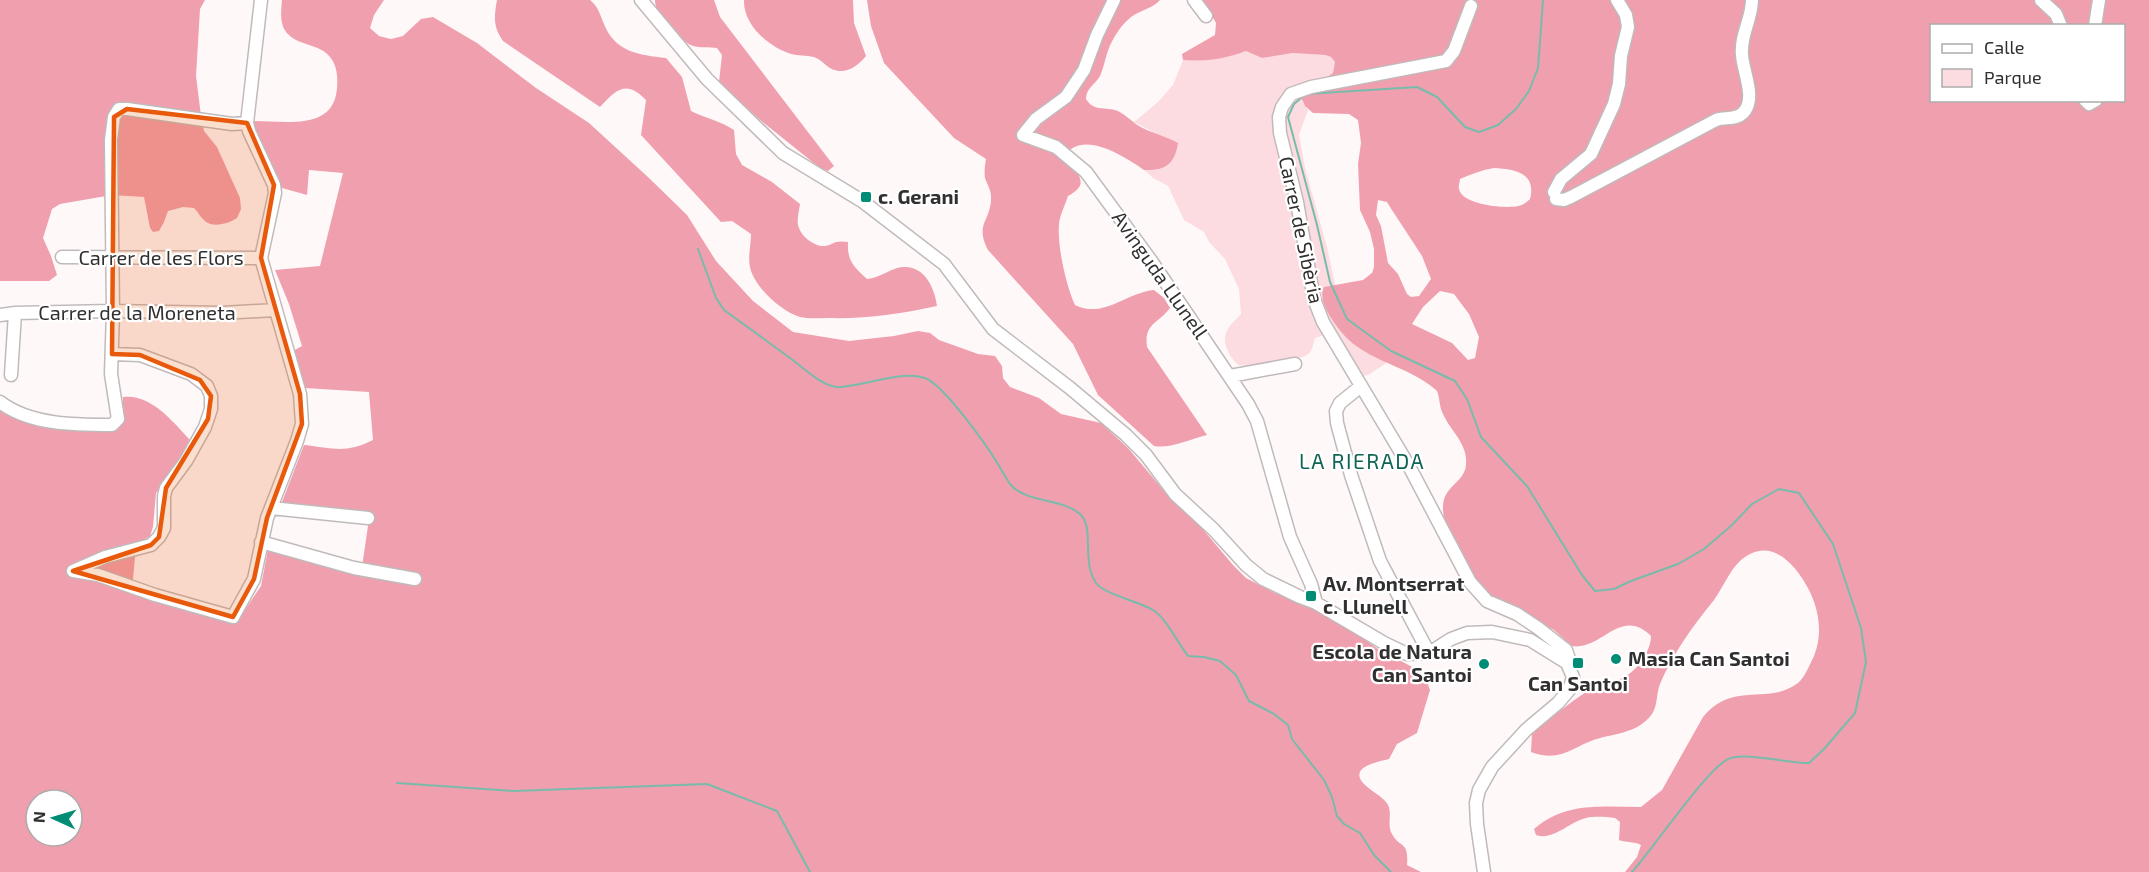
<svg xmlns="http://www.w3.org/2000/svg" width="2149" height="872" viewBox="0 0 2149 872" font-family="'Exo 2',sans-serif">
<rect width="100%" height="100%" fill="#fff8f9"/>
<path fill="#fddce1" d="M1246 51 1262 58 1293 53 1325 55 1331 57 1335 62 1333 73 1324 79 1302 101 1308 110 1299 135 1305 168 1327 247 1335 285 1324 287C1316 302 1341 334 1354 344 1363 352 1377 357 1388 362L1368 375 1362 376 1332 332 1315 338C1312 347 1313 353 1303 357L1250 366 1238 365C1229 356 1220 341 1228 329 1231 323 1237 319 1241 314L1239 289 1225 259 1209 242 1204 232 1184 220 1168 186 1153 178 1144 170C1165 170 1168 167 1177 149L1173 140 1167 139 1134 122 1158 102 1173 85 1183 60C1205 62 1225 59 1246 51Z"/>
<path fill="#f09fae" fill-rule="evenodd" d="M0 0H205L200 9 196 76 201 116 204 131 217 147 240 198 241 209 237 218C230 223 216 227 208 223 202 220 198 212 194 208L183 207 168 211 164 222 159 231 153 232 150 228 144 197 112 195 60 204 52 209 43 238 51 256 57 275 49 281H0Z
M282 0H384L374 15 370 28 379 36 391 39 403 36 421 19 433 17 477 43 536 88 589 123 649 178 687 215 716 261 753 301 793 332 849 341 894 336 918 331 930 333 939 340 978 354 995 356 1002 366 1003 378 1010 387 1039 398 1061 414 1101 423 1128 448 1170 498 1195 520 1233 565 1246 578 1275 593 1334 618 1378 649 1418 670 1426 679 1430 690 1417 733 1397 744 1389 759C1377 762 1348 767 1364 784 1371 791 1380 795 1386 802 1394 811 1386 824 1392 834 1400 849 1409 840 1407 865L1421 872H0V409C34 423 68 431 105 431L123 415V397C151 393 174 423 191 441L175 468 156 493 153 527 150 536 136 546 132 590 236 623 261 586 268 549 361 574 370 512 282 502 304 445C332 448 346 454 373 440L369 392 305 388 293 351 302 346 289 304 275 270 320 266 343 173 309 170 307 195 282 188 254 127V121C286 121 334 131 337 88 338 78 337 65 330 57 320 44 300 46 289 35 279 27 281 12 282 0ZM36 800H72V836H36Z
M497 0H590C598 6 600 15 604 24 615 52 639 55 666 58L682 77 691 111C705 118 721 121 734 130L736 154 742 165 772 182 800 204C799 211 796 222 799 228 802 237 815 247 825 246 835 244 833 240 848 242 847 261 854 267 867 279 880 278 893 267 903 267 924 265 935 288 937 306 901 314 865 319 828 318 819 318 808 319 800 317 782 312 757 289 751 271 747 259 751 246 751 234L732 221 721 222 641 135 646 100C626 79 616 90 600 107L503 41C493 27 494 17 497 0Z
M655 0H714L720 17 834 166 828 171 820 168 759 119 719 82 722 55 717 48C710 47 700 48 693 46 681 42 654 14 655 0Z
M744 0H853L854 23 866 56C857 67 844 76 830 68 824 64 820 59 814 57 806 55 798 56 791 54 768 47 743 24 744 0Z
M867 0H1160C1152 9 1140 10 1131 17 1119 27 1110 42 1106 57 1104 64 1103 69 1100 76 1095 85 1086 88 1086 99 1093 111 1103 107 1115 110 1124 113 1131 121 1139 126 1151 133 1166 136 1178 143 1175 164 1165 171 1144 170 1126 158 1092 135 1071 149L1068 155C1076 175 1092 183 1068 196 1065 205 1060 215 1059 224 1057 245 1066 286 1075 305 1104 319 1125 293 1154 290L1164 298 1170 308C1158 324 1144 323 1147 347L1207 435C1190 439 1171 449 1154 446L1098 395 1073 344 988 250C974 223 992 221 991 196 991 190 987 184 985 178 984 172 985 165 986 159L954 138 884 63 871 26Z
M1203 0H2149V872H1625L1637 857 1641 845C1634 841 1627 843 1619 840L1620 822 1615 818C1606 817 1595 816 1586 818 1569 822 1553 841 1536 835L1534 829 1539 825C1570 802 1604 807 1641 807L1662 790 1703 717C1733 680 1768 706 1798 683 1805 677 1810 664 1814 656 1823 634 1819 610 1809 590 1795 563 1769 534 1739 562 1729 572 1722 589 1714 600 1693 626 1673 653 1660 684 1656 694 1658 705 1652 714 1637 735 1611 733 1591 741 1580 745 1569 753 1557 755 1549 757 1539 755 1531 752L1532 733C1551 718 1569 703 1589 690 1597 684 1610 683 1620 679 1635 674 1651 652 1651 636 1620 606 1602 651 1572 646L1554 630 1483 593 1445 522C1435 484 1465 487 1466 464 1468 444 1450 430 1443 414 1439 406 1440 398 1437 391 1413 369 1380 364 1355 345 1342 336 1315 302 1324 287L1363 280 1372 273 1374 267V249L1370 232 1360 210 1358 164 1361 143 1358 120 1349 114 1313 113 1305 106 1300 95 1333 73 1335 62 1331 57 1325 55 1293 53 1262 58 1246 51C1225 59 1205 62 1183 60L1182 54 1215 35 1216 23ZM1932 26H2124V100H1932ZM1494 168C1513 169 1537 172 1530 199 1527 202 1523 205 1518 206 1505 209 1462 205 1459 189 1458 187 1460 181 1460 179 1471 174 1482 170 1494 168ZM1378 200 1387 202 1390 207 1422 256 1431 279 1419 296 1411 297 1407 294 1398 274 1388 263 1381 226 1376 215ZM1440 291 1454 294 1469 314 1479 337 1475 358 1468 360 1452 343 1412 324 1423 307Z"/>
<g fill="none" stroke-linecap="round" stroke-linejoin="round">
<path stroke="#79bbaa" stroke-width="2" d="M1543 0 1538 68 1529 91 1516 109 1498 125 1479 132 1465 127 1437 97 1417 87 1306 94 1294 104 1288 117 1317 225 1330 282 1347 319 1391 351 1455 381 1467 399 1481 437 1527 486 1582 575 1595 591 1614 589 1631 581 1678 564 1704 549 1732 525 1752 504 1779 489 1799 493 1833 544 1861 628 1866 662 1855 713 1824 749 1809 763C1784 763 1754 753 1731 758 1711 762 1651 852 1632 872
M698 249 716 298 724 310C746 326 768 342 790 358 804 368 819 384 836 387 841 388 848 386 854 385 876 382 903 371 925 378 944 385 987 446 998 464 1002 471 1006 478 1010 484 1027 504 1060 497 1080 514 1095 528 1081 561 1096 583 1104 594 1140 602 1153 610 1167 619 1177 642 1188 656L1204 657 1220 661 1236 675 1249 701 1274 714 1288 725 1292 739 1324 780 1332 797 1337 816 1344 824 1360 833 1374 855 1391 872
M397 783 514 791 707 784 777 811 810 872"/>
<g stroke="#c1babb" stroke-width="15">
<path id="minor" d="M641 0 707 79 783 153 862 201 944 264 993 329 1070 388 1126 435 1146 455 1175 494 1214 530 1246 565 1263 579 1300 597 1316 603 1384 643 1407 654 1429 653 1451 639 1467 633 1492 632 1530 640 1567 663 1573 677 1569 690 1558 703 1526 730 1492 767 1479 790 1476 803 1477 824 1484 872
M1114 0 1097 35 1084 70 1066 97 1036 119 1023 135 1056 147 1086 172 1152 262 1248 404 1257 421 1290 537 1311 584 1316 603
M1194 0 1206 16
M2041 0 2056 14 2061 26
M1471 6 1454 51 1446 61 1311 87 1291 94 1282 107 1279 117 1280 133 1297 202 1314 299 1323 322 1409 466 1470 582 1487 601 1517 614 1538 628 1566 650 1569 659 1567 663
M2095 26 2099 0
M2085 100 2089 104 2096 100
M1554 192 1561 179 1591 154 1614 104 1619 84 1621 56 1628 27 1626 15 1617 0
M1556 199 1564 200 1571 197 1716 120C1725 117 1736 120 1743 113 1757 99 1743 72 1742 55 1740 35 1752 19 1752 0
M62 257 261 258
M0 315 15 313 113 311 222 313 275 310
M112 354 140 355 191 374 207 386 211 396V409L205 427 186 461 166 488 164 496V528L159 537 151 545 105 557 73 571 98 575 155 595 233 617 254 579 267 518 297 441 302 424 300 394 261 258 275 193 274 185 249 131 247 123 261 0
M11 375 15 313
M1230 376 1295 364
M1361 386 1340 403 1336 411 1337 423 1351 475 1380 561 1429 653
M0 402C30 425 75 425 112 425L118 419 111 374 113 311 111 140 114 117 119 109H127L232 124 247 123
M271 508 368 518
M261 542 354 568 415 579"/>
</g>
<use href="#minor" stroke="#fff" stroke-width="12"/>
</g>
<path fill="#e8590c" fill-opacity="0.2" stroke="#e8590c" stroke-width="4.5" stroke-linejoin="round" d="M127 109 247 123 274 185 261 258 300 394 302 424 267 518 254 579 233 617 73 571 151 545 159 537 166 488 208 419 211 396 200 380 140 355 112 354 114 117Z"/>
<g fill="#008c75" stroke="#fff" stroke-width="2">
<rect x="860" y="191" width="12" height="12" rx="3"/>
<rect x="1305" y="590" width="12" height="12" rx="3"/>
<circle cx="1616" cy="659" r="6"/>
<rect x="1572" y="657" width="12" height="12" rx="3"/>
<circle cx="1484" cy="664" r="6"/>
</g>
<g text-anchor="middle" stroke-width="4.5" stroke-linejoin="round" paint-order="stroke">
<g font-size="20" font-weight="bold" fill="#312f2f" stroke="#fff" text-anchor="start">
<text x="878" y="204">c. Gerani</text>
<text x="1323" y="591">Av. Montserrat<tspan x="1323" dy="23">c. Llunell</tspan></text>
<text x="1472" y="659" text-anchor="end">Escola de Natura<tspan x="1472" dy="23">Can Santoi</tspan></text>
<text x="1628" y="666">Masia Can Santoi</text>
<text x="1578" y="691" text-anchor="middle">Can Santoi</text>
</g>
<g font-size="20" fill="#312f2f" stroke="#fff">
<text transform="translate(1301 230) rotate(78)" y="7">Carrer de Sibèria</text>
<text x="161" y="265">Carrer de les Flors</text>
<text transform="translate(1160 275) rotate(55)" y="7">Avinguda Llunell</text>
<text x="137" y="320">Carrer de la Moreneta</text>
</g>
<g font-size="21" letter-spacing="1.5" fill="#106454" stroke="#fff">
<text x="1362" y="469">LA RIERADA</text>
</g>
</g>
<rect x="1930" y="24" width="195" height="78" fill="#ffffff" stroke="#adacac" stroke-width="1.5"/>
<rect x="1942" y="44" width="30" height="9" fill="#ffffff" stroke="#adacac" stroke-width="1.5"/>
<text x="1984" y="54" font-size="18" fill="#312f2f">Calle</text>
<rect x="1942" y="69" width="30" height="18" fill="#fddce1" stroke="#adacac" stroke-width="1.5"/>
<text x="1984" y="84" font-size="18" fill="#312f2f">Parque</text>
<g transform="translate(54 818) rotate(274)"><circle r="28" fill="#ffffff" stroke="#adacac" stroke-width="1.5"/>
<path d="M0-4.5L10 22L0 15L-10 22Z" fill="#008c75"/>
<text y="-9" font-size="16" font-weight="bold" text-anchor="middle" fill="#312f2f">N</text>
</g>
</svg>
